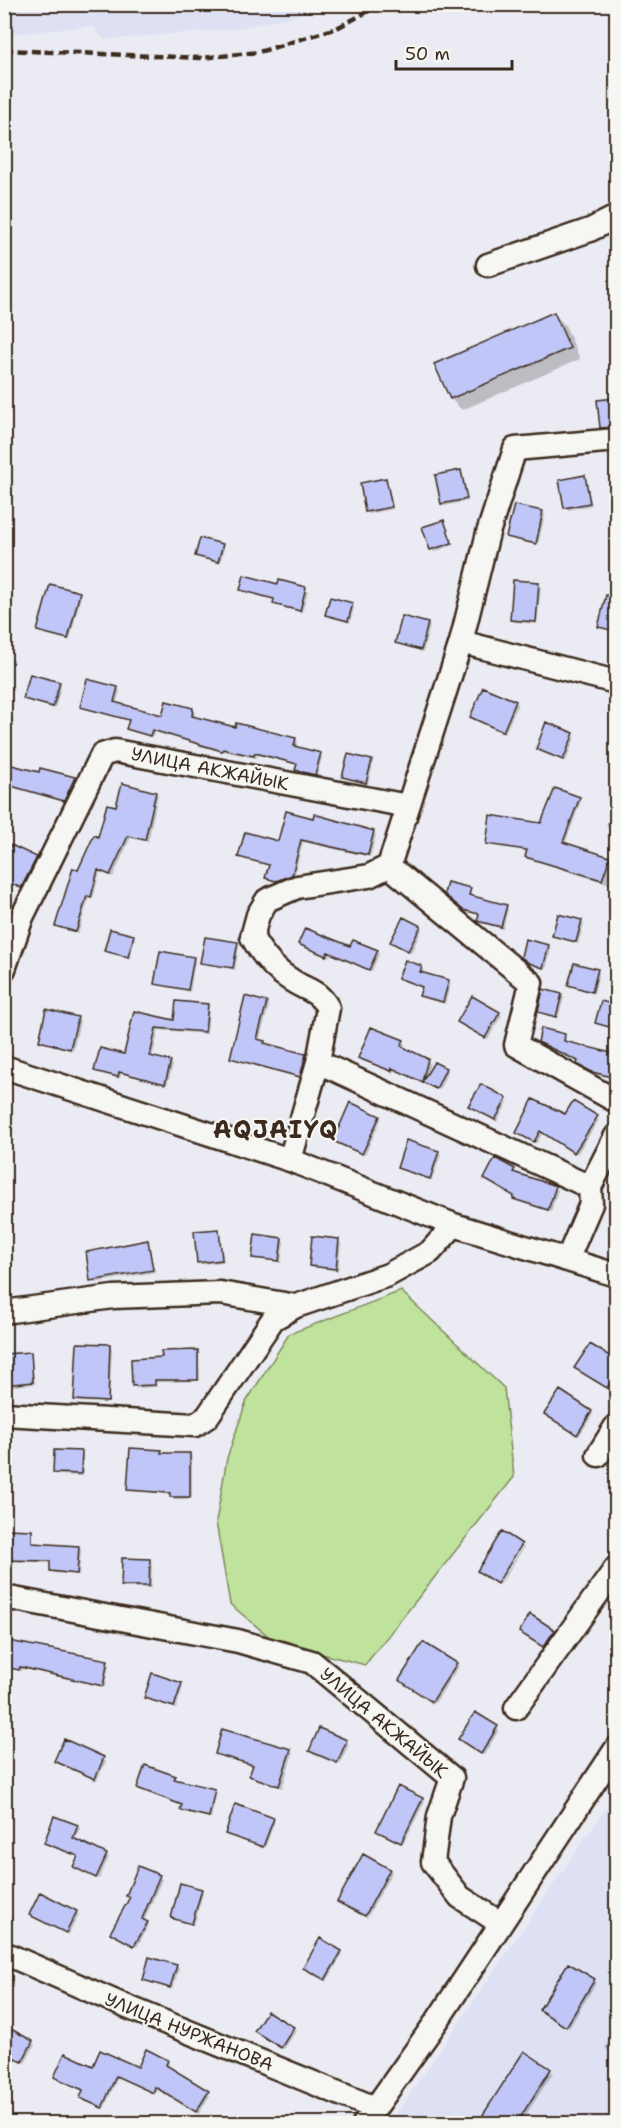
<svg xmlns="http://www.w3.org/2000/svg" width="621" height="2128" viewBox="0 0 621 2128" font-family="'Shantell Sans',sans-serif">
<rect width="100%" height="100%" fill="#ebecf3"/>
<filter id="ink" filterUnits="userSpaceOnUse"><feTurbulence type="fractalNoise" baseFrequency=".0167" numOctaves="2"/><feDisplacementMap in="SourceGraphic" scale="12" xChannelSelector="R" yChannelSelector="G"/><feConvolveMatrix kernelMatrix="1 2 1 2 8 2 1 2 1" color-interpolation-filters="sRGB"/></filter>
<g filter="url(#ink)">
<path fill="#dee1f4" d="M5 4H322V5L294 16 235 29 104 40 93 26 5 35Z
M616 1793V2123H390Z"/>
<path fill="#bfe29c" stroke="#7d865d" stroke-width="1.5" d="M401 1291 504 1388 514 1477 365 1665 275 1642 230 1604 216 1522 227 1458 246 1402 289 1334Z"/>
<path fill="#0003" d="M554 314 565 325 580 359 462 410 451 399 436 364Z
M616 399V430H604L598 401Z
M461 472 468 501 444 506 442 503Z
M584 476 592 505 568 510 565 508Z
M386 480 393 509 369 514 367 512Z
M543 513 545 515 538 545 508 537Z
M444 521 453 545 434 552 431 549Z
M222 545 224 548 220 564 196 556Z
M538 584 541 586 537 624 514 622 511 619Z
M279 586 308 591 302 612 277 606 276 600 242 590Z
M79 593 81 596 70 640 39 630Z
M607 597 616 599V632L600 626Z
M352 604 354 607 350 623 326 615Z
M428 624 430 626 423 652 396 643Z
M59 683 61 686 55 709 25 699Z
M117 688 120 691 116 704 163 717 193 710 195 712 194 718 236 729 295 739 298 742 296 748 322 757 317 776 299 772 298 765 257 755 256 758 199 746 197 742 154 731 153 737 131 731 128 729 130 721 81 707Z
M515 702 518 704 505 733 472 717Z
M573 734 575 737 566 761 537 749Z
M371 762 373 764 368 784 344 776Z
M4 764 75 779 77 781 67 802 4 785Z
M155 793 158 795 148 842 131 837 113 877 100 871 93 899 89 898 78 934 59 928 57 925 78 871 117 808Z
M579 798 581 801 565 844 616 860V886L529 859 528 852 487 843 542 825Z
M616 800V832L606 826Z
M287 813 373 832 376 835 370 857 303 842 294 877 280 883 269 880 267 878 270 866 240 856 279 843Z
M36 858 38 861 24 889 4 880Z
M470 889 471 897 508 908 503 929 481 923 479 921 480 915 467 912 448 896Z
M581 921 584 924 578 944 554 936Z
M420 928 422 930 411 953 394 944Z
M133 936 135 939 130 959 105 951Z
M237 943 239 946 235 970 202 962Z
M300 944 377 951 379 954 372 971 330 953 329 957Z
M549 946 551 949 546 969 533 965 522 957Z
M193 958 195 960 190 992 156 984Z
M421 967 424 970 422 974 451 983 445 1004 423 998 421 996 423 988 400 978Z
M597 970 599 973 594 993 569 985Z
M561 995 564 998 558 1018 540 1011Z
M267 1003 269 1006 259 1041 305 1056 307 1058 302 1078 231 1057Z
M602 1003 616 1006V1030L596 1023Z
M207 1005 209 1007 207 1034 159 1030 152 1058 173 1065 167 1085 121 1073 120 1078 96 1070 125 1056 135 1013 176 1022Z
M499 1013 502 1015 488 1039 461 1024Z
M77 1018 80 1021 73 1050 40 1041Z
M565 1035 566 1043 605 1064 616 1067V1085V1079L596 1074 579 1062 542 1044Z
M403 1042 405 1044 403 1049 430 1063 426 1076 445 1069 448 1071 439 1090 395 1069 393 1073 362 1060Z
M506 1099 508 1102 497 1122 473 1108Z
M565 1116 599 1120 577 1154 543 1132 537 1143 520 1135Z
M379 1117 381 1119 365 1155 334 1141Z
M438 1152 441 1154 432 1180 398 1168Z
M514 1170 516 1174 558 1190 551 1212 517 1201 516 1196 488 1181Z
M219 1231 224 1262 201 1264 199 1262Z
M282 1239 284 1242 281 1263 253 1257Z
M338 1241 341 1243 338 1271 310 1266Z
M148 1242 155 1272 94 1283 92 1280Z
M110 1346 112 1348 109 1403 78 1402 76 1400Z
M590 1346 616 1362V1379L610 1390 579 1370Z
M197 1352 199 1354 200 1381 156 1382 157 1387 136 1388 134 1386 163 1359Z
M30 1354 35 1384 4 1387V1356Z
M591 1412 593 1414 579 1436 548 1417Z
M161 1452 164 1455 189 1454 192 1457V1499H174L171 1495 129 1489Z
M81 1453 83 1455V1476L57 1475 55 1473Z
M31 1532 33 1544 79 1548 81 1550 79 1575 54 1573 52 1563 4 1561V1544Z
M523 1546 524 1547 500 1585 499 1584Z
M149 1560 152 1563 151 1588H125L123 1585Z
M531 1616 556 1633 547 1647 521 1631Z
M4 1641 107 1662 109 1664 105 1687 22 1668 21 1671 4 1668Z
M456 1664 459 1666 435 1703 403 1682Z
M181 1685 183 1687 176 1709 146 1697Z
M497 1727 499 1730 484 1755 462 1741Z
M320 1730 349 1744 340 1764 313 1753Z
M65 1741 106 1761 97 1780 56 1761Z
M290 1751 293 1753 282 1788 253 1778 251 1776 254 1766 216 1754Z
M175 1777 176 1781 217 1793 211 1818 184 1812 183 1806 138 1788Z
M422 1799 425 1801 403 1844 378 1831Z
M273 1819 275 1821 265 1848 226 1833Z
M77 1826 80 1828 75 1841 109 1857 99 1879 77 1869 79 1857 46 1843Z
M139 1868 162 1879 144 1921 149 1925 137 1947 115 1935 131 1899 128 1895Z
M389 1870 392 1872 367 1918 341 1904Z
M201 1890 203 1893 194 1925 175 1920 172 1918Z
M76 1912 79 1914 69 1934 33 1917Z
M341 1952 343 1954 327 1981 308 1970Z
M176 1966 179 1969 173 1989 144 1980Z
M594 1980 596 1983 569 2028 543 2013Z
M267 2013 296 2031 284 2049 258 2033Z
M616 2028V2055L605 2048Z
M10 2030 35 2045 25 2063 4 2052Z
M524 2054 553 2073 520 2124H478Z
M167 2061 169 2063 167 2068 210 2095 199 2114 158 2089 155 2094 118 2077 104 2109 84 2100 81 2098 84 2091 56 2077 94 2068 139 2069Z"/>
<path fill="#c0c6f7" stroke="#3b2a1e" stroke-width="1.5" d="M554 312 570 348 450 399 434 364Z
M616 398V427L600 428 597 400Z
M461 470 467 499 441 504 435 475Z
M585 475 590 503 564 508 559 480Z
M386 478 392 507 365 512 360 483Z
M514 505 543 511 536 544 506 537Z
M444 520 452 543 430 550 422 527Z
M200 538 223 544 218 562 195 556Z
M244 575 278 584 279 580 306 587 300 611 273 604 274 599 240 590Z
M513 580 539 582 536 622 510 620Z
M50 584 80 592 68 639 37 631Z
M606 595 616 598V631L598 627Z
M330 597 353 603 348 621 325 615Z
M402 616 428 623 421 650 395 643Z
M30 674 60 682 53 707 23 699Z
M87 679 118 687 114 702 162 715 166 701 193 708 192 716 235 727 236 723 296 738 294 746 321 753 315 775 295 770 297 764 255 753 254 756 223 749 222 751 152 730 150 736 126 729 129 720 80 707Z
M483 687 516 701 503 732 470 717Z
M546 722 574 733 563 760 536 749Z
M348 754 372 760 366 783 342 777Z
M4 763 39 772 40 768 75 777 64 801 4 784Z
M122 783 156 792 145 840 128 836 110 875 98 870 91 897 87 896 76 932 55 926 73 868 78 870 94 835 98 837 107 804 116 806Z
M555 788 580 797 563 842 610 857 602 880 525 857 527 850 486 844 490 815 541 823Z
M286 811 313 818 314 814 374 831 368 855 301 840 292 875 276 881 265 878 269 865 238 857 245 832 278 841Z
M11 845 37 857 21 888 4 880V859Z
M447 882 471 888 469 895 507 905 501 927 477 921 479 914 463 910 444 894Z
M558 914 582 920 576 942 552 936Z
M403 917 421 926 408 951 390 942Z
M305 928 350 946 353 940 378 950 369 970 328 952 326 956 298 944Z
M110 929 134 935 128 957 104 951Z
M205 937 238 942 233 968 200 963Z
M525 939 549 945 543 968 529 963 521 957Z
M160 951 194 957 188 990 154 984Z
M405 960 422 966 420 972 449 980 443 1002 419 996 422 987 398 978Z
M574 963 598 969 592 992 568 985Z
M543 989 562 994 556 1017 538 1012Z
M245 996 267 1002 257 1039 265 1041 264 1043 306 1054 300 1077 230 1058Z
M472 996 500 1012 485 1038 457 1022Z
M176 1001 208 1004 205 1032 156 1028 150 1056 171 1061 165 1084 119 1072 118 1077 94 1071 100 1048 124 1054 134 1011 174 1020Z
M601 1001 616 1005V1029L595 1023Z
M46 1009 78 1017 70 1049 39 1041Z
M371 1027 404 1040 401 1046 428 1059 422 1082 392 1068 391 1071 358 1058Z
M541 1028 565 1034 564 1041 616 1054V1078L592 1072 577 1064 578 1061 538 1042Z
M434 1062 446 1068 436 1089 422 1082Z
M481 1084 507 1098 495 1120 468 1106Z
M533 1099 565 1114 573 1101 598 1116 574 1153 540 1131 534 1142 516 1133Z
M350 1102 380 1116 362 1154 333 1141Z
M406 1140 439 1151 430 1179 397 1168Z
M495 1158 515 1169 513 1172 556 1186 548 1210 513 1199 514 1196 484 1179Z
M219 1229 222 1260 197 1263 194 1231Z
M255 1234 282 1238 279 1261 252 1258Z
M312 1236 339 1239 336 1269 309 1266Z
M148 1240 153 1270 90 1281 86 1252Z
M77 1343 110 1344 108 1402 74 1400Z
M590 1344 616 1360V1373L607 1388 574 1368Z
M198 1350V1380H155V1385L132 1386 131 1359 162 1357 161 1351Z
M31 1352 33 1382 4 1385V1354Z
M560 1390 592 1411 577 1435 544 1414Z
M130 1448 162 1450 161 1453H190V1497H170V1493L127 1490Z
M54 1450 82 1451 81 1474 53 1473Z
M6 1529 32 1530V1543L79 1546 77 1574 50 1571V1561L5 1560Z
M502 1531 522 1544 497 1584 477 1571Z
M122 1558 150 1559 149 1586H121Z
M530 1614 555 1630 543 1647 519 1632Z
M4 1640 108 1660 103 1686 20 1667 19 1670 4 1667Z
M423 1642 457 1663 432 1702 399 1680Z
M152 1673 182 1683 174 1707 144 1698Z
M475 1712 498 1726 481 1754 458 1739Z
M319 1728 347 1740 337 1763 309 1751Z
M222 1729 291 1749 279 1786 249 1776 253 1765 215 1754Z
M64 1739 104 1757 95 1779 54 1761Z
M145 1765 176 1776 174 1779 215 1789 209 1817 180 1810 182 1805 137 1788Z
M398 1786 423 1798 401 1843 376 1831Z
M235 1804 274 1818 263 1847 225 1834Z
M54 1816 78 1825 73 1838 107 1854 96 1878 73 1867 78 1856 44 1843Z
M363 1854 390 1869 365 1916 337 1902Z
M138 1866 160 1875 142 1919 148 1922 134 1946 110 1933 130 1897 126 1896Z
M180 1883 202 1889 192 1924 171 1918Z
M40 1892 77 1911 66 1933 29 1915Z
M320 1938 342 1951 325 1980 303 1968Z
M149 1957 177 1965 170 1988 143 1980Z
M568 1963 595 1979 566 2027 539 2010Z
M267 2011 294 2027 281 2048 254 2031Z
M9 2028 33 2041 22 2062 4 2052V2037Z
M146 2049 168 2060 166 2065 209 2091 196 2112 155 2087 153 2093 116 2076 102 2108 80 2098 83 2090 54 2077 65 2053 93 2066 100 2050 138 2067Z
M524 2051 551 2069 516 2124H477Z"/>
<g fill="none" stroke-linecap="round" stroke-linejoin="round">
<g stroke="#3b2a1e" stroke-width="27">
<path id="minor" d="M488 265 590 230 616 217
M461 642 616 682
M389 866 531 983 516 1045 616 1101
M4 969 22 917 102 755 115 751 408 806
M318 1062 328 1008C317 989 307 991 291 980 273 969 262 955 252 937L258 915 267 900 297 887 369 876 389 866 461 642 488 533 515 449 616 440
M4 1067 290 1160 454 1225 616 1275
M290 1160 318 1062 590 1187
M567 1260 591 1204 590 1187 616 1136
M4 1312 113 1297 220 1293 296 1306
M4 1414 195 1425 207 1417 273 1319 296 1306 388 1275 430 1252 454 1225
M598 1455 616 1426
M4 1597 238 1641 312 1662 452 1778 439 1816 433 1862 460 1897 500 1923
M516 1708 616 1568
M4 1953 125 2006 375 2108
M364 2124 439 2018 616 1749"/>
</g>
<use href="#minor" stroke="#f6f6f2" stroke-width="22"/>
<path stroke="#3b2a1e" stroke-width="4.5" stroke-dasharray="9 4.5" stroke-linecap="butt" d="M4 50 202 58 259 52 337 28 382 4"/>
</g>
</g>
<g text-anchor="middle" stroke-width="4.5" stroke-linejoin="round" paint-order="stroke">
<g font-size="18" fill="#3b2a1e" stroke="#f6f6f2">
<text transform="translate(210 769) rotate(11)" y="6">УЛИЦА АКЖАЙЫК</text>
<text transform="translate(384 1723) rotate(40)" y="6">УЛИЦА АКЖАЙЫК</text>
<text transform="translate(189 2032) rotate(22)" y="6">УЛИЦА НУРЖАНОВА</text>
</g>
<g font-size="24" font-weight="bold" letter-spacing="1.5" fill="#3b2a1e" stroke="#f6f6f2">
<text x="276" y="1138">AQJAIYQ</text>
</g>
</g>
<rect width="621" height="2128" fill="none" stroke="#f6f6f2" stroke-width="24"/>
<rect x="12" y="12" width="597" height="2104" fill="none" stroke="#3b2a1e" stroke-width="2" filter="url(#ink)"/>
<path d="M396 60v9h116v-9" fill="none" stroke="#3b2a1e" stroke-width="3"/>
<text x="405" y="60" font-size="18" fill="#3b2a1e" stroke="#f6f6f2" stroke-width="4.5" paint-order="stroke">50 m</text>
</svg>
